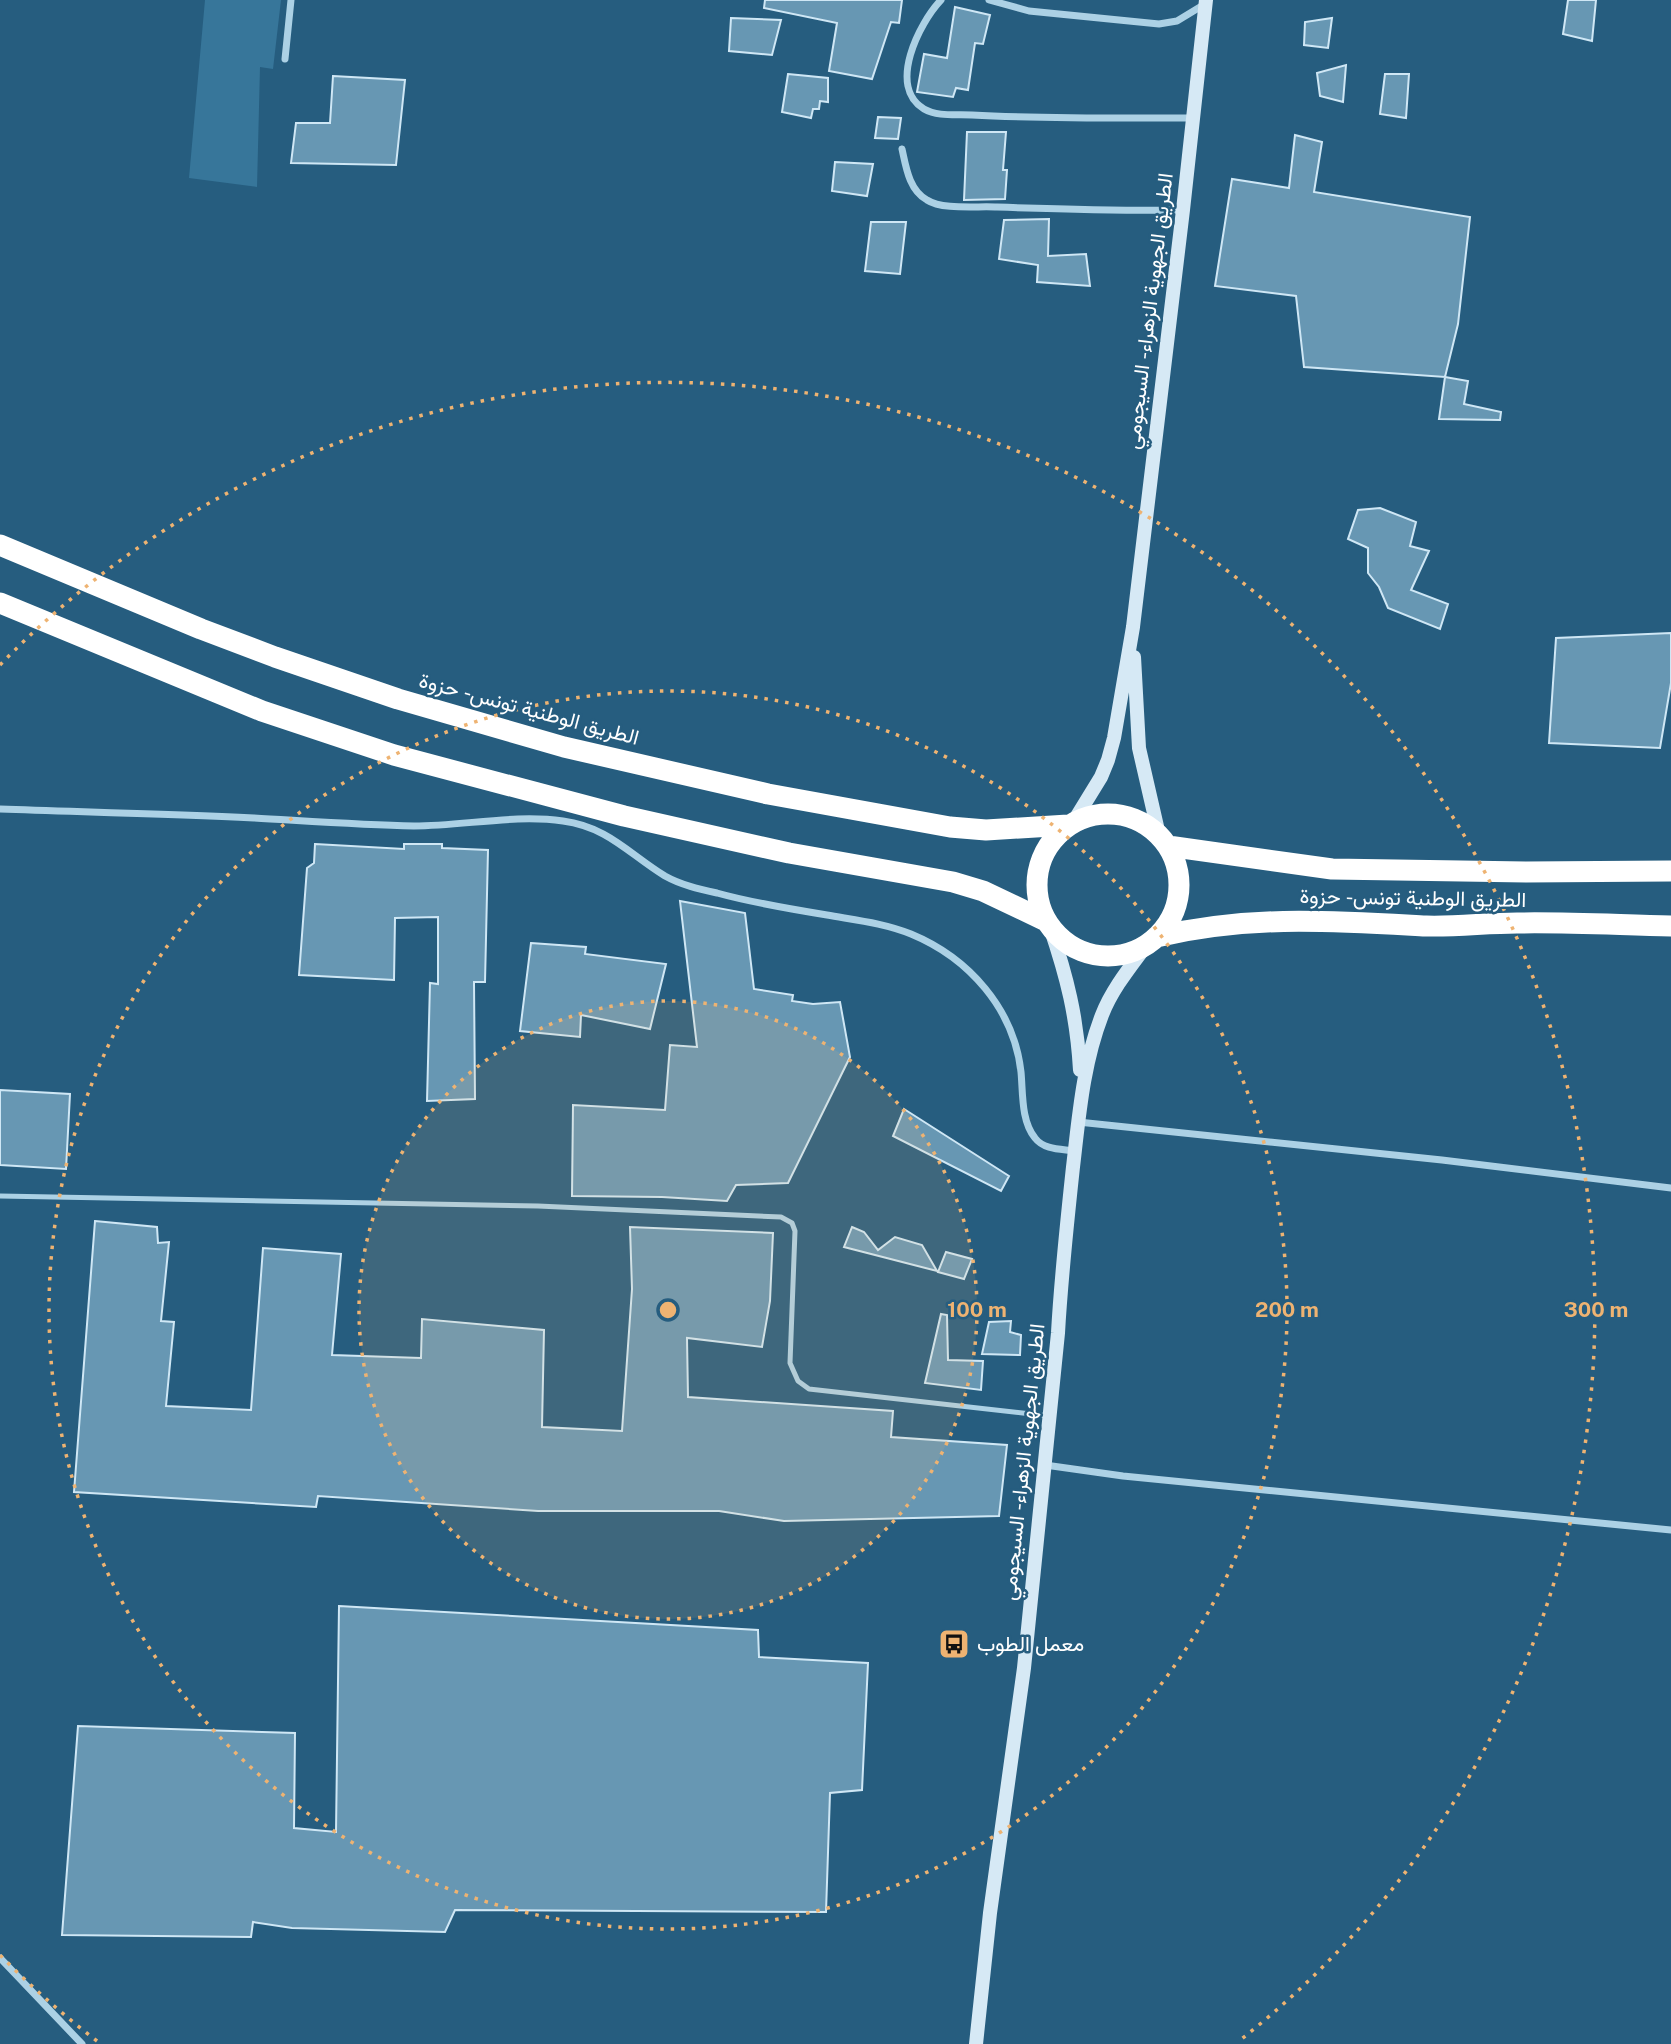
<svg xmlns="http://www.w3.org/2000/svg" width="1671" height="2044" viewBox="0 0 1671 2044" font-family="'Public Sans',Vazirmatn,sans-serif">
<rect width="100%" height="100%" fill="#265d7f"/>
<path fill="#37769a" d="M205 0H281L273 69 260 67 257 187 189 178Z"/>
<path fill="#6797b3" stroke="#cfe7f5" stroke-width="2" d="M765 0H902L899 23 891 22 872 79 829 71 837 23 764 8Z
M1568 0H1596L1592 41 1563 34Z
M955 7 990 15 983 44 975 43 968 90 956 88 953 97 917 92 924 54 947 58Z
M731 18 781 20 772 55 729 51Z
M1332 18 1328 48 1304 45 1305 22Z
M1346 65 1343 102 1320 96 1317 73Z
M788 74 828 78V102L820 101 819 109H813L811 118 782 112Z
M1385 74H1409L1406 118 1380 114Z
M333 76 405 80 396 165 291 163 296 123H330Z
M878 117 901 118 898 139 875 138Z
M967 132H1006L1003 170H1007L1005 199 964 200Z
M1295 135 1322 142 1314 192 1470 217 1458 324 1445 377 1304 367 1296 296 1215 286 1232 179 1289 188Z
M835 162 873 164 867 196 832 191Z
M1049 219 1048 256 1086 254 1090 286 1037 282 1038 265 999 259 1004 220Z
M871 222H906L900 274 865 271Z
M1445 377 1468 381 1464 404 1501 412 1500 420 1439 419Z
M1380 508 1416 522 1410 546 1429 551 1411 590 1448 604 1440 629 1388 608 1379 587 1368 573V548L1348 539 1358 510Z
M1671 633V683L1660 748 1549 743 1556 638Z
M315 844 404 849V844H442V848L488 850 485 982H474L475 1099 427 1101 430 983 438 984V917L395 918 394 980 299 975 307 868 314 863Z
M680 901 745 913 754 989 793 995 792 1001 813 1004 840 1002 850 1057 788 1183 736 1185 727 1201 662 1197 572 1196 573 1105 665 1110 670 1045 697 1047Z
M531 943 586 947 585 954 666 964 650 1029 581 1015 580 1037 520 1031Z
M0 1090 70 1094 66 1169 0 1165Z
M904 1109 1009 1176 1001 1191 893 1136Z
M95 1221 157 1227 158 1243 169 1242 161 1321 174 1322 166 1406 251 1410 263 1248 341 1254 332 1355 421 1358 422 1319 544 1330 542 1427 622 1431 632 1289 630 1227 773 1233 770 1301 762 1347 687 1338 688 1397 893 1411 891 1437 1007 1445 999 1516 784 1521 719 1511H538L318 1496 316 1507 74 1492Z
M852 1227 864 1232 878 1250 895 1237 922 1245 937 1271 844 1247Z
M946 1252 972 1259 964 1279 938 1272Z
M941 1314 947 1315 948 1360 983 1361 981 1390 925 1383Z
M1011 1321 1010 1332 1021 1335 1020 1355 982 1354 989 1322Z
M339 1606 758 1630 759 1657 868 1663 862 1790 830 1793 826 1912 455 1910 445 1932 292 1928 253 1922 251 1937 62 1935 78 1726 295 1733 294 1828 336 1832Z"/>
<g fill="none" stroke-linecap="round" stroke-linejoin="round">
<path stroke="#acd1e5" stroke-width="5" d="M0 1196 538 1206 781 1217 792 1223 795 1231 790 1363 798 1381 809 1389 1049 1416"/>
<path stroke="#acd1e5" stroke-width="7" d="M941 0C919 23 887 87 924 109 938 117 956 114 972 115 1045 119 1119 118 1193 118
M989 0 1029 11 1159 24 1177 21 1205 4
M285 59 291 0
M902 149C906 167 909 190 927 200 942 210 977 206 995 207 1058 209 1120 211 1182 210
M0 809C85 812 169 814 254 818 307 821 361 825 414 826 464 826 514 814 563 821 608 827 629 854 665 876 681 885 699 889 717 893 753 903 790 909 827 915 855 920 884 923 911 934 969 958 1014 1009 1021 1072 1023 1093 1021 1121 1035 1138 1044 1150 1061 1149 1074 1151
M1078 1122 1442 1160 1671 1188
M1045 1465 1123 1476 1671 1530
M0 1958 82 2044"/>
<path stroke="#d6e9f5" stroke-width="14" d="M1134 657 1139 748 1159 835
M1074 821 1101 777 1108 760 1114 738 1133 627 1183 210 1206 0
M1050 927C1067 977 1077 1017 1080 1070
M976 2044 990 1913 1024 1668 1058 1333C1061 1278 1067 1223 1073 1167 1079 1116 1083 1064 1102 1015 1112 989 1131 966 1148 943"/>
<path stroke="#fff" stroke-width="21" d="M0 545 201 629 275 657 398 699 564 747 768 794 950 827 986 830 1068 825
M0 603 262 711 394 755 624 816 789 853 953 882 983 891 1046 921
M1037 885a71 71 0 1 1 142 0a71 71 0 1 1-142 0Z
M1168 846 1332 869 1526 872 1671 871
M1156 937C1249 915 1332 921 1426 926 1456 927 1487 923 1517 923 1568 922 1620 925 1671 926"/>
</g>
<circle cx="668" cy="1310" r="309" fill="#eeb372" fill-opacity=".12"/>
<g fill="none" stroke="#eeb372" stroke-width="3.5" stroke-dasharray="3.5 7">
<circle cx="668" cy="1310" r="309"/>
<circle cx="668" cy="1310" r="619"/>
<path d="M97 2041A928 928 0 0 1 0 1955M0 665A928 928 0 1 1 1239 2041"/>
</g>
<defs>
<g id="bus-square" transform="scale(1.575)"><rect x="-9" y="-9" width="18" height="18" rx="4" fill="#eeb372" stroke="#265d7f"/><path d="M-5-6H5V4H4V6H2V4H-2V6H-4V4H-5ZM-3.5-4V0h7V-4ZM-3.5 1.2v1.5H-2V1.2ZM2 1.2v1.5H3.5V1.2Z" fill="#111"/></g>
</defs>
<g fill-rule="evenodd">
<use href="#bus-square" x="954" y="1644"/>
</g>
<g text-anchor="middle" stroke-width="5" stroke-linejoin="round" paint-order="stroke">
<g font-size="21" fill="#fff" stroke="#265d7f">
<text transform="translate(1149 311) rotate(-83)" y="7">الطريق الجهوية الزهراء - السيجومي</text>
<text transform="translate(529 709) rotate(15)" y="7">الطريق الوطنية تونس - حزوة</text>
<text transform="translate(1413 898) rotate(1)" y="7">الطريق الوطنية تونس - حزوة</text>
<text transform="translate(1023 1462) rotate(-84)" y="7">الطريق الجهوية الزهراء - السيجومي</text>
</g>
<g font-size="21" fill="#fff" stroke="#265d7f" text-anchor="start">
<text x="977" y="1651">معمل الطوب</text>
</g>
</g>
<circle cx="668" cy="1310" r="10" fill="#eeb372" stroke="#265d7f" stroke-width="3.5"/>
<g font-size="21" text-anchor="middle" font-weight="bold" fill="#eeb372" stroke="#265d7f" stroke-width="5" stroke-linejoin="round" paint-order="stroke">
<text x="977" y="1317">100 m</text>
<text x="1287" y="1317">200 m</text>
<text x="1596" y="1317">300 m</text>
</g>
</svg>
